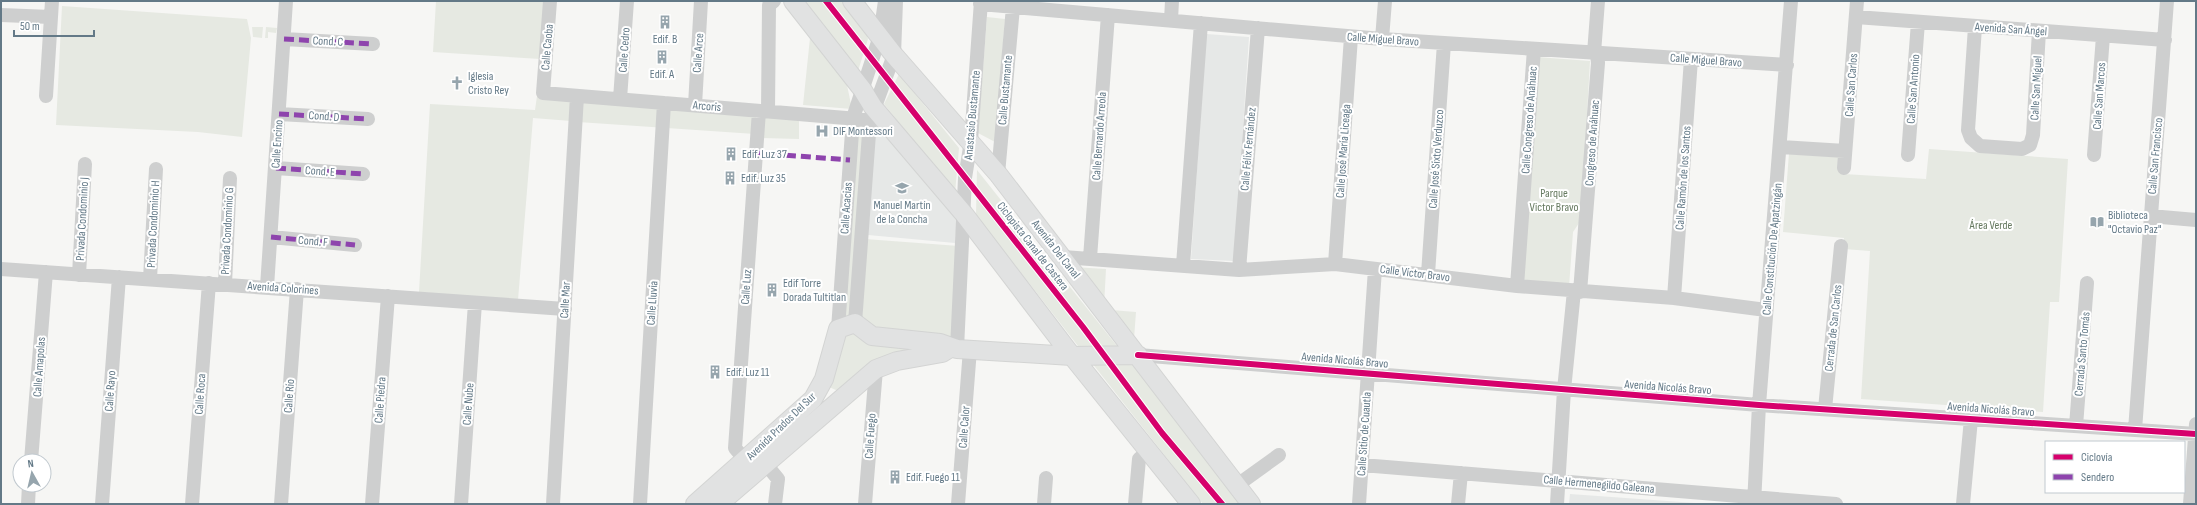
<svg xmlns="http://www.w3.org/2000/svg" width="2197" height="505" viewBox="0 0 2197 505" font-family="'Sofia Sans Condensed',sans-serif">
<rect width="100%" height="100%" fill="#f6f6f4"/>
<path fill="#e6e8e7" d="M1206 34 1249 37 1234 261 1191 259Z
M875 116 957 217 955 243 868 235Z
M1570 494 1709 504H1569Z"/>
<path fill="#e6e9e2" d="M436 1H544L540 59 433 52Z
M803 1H843L865 29 868 39 858 71Z
M62 6 247 19 251 38 242 137 198 132 56 125Z
M987 17 1005 19 995 142 978 133Z
M252 27H263L262 38 253 37Z
M266 27 277 28 276 33 268 32V38H265Z
M810 38 847 85 852 109 803 105Z
M1537 57 1590 61 1581 220 1573 232 1569 287 1520 284Z
M899 74 959 148 955 193 884 104Z
M537 96 572 100 571 121 533 118 518 300 419 292 430 104 535 110Z
M579 100 756 114 755 134 578 122Z
M763 117 799 119V139L762 138Z
M854 119 869 121 854 321 839 326Z
M1929 149 2068 159 2059 302H2050L2043 412 1861 399 1870 251 1844 249V238L1783 232 1789 153 1845 157 1844 174 1926 179Z
M977 170 1117 346H1078L976 215Z
M865 239 959 246 953 334 950 338C924 336 879 341 862 317Z
M1073 267 1106 269 1104 306Z
M1111 310 1136 312 1134 339Z
M839 329 939 344 845 394 829 387Z
M1092 363H1131L1241 504H1203Z"/>
<g fill="none" stroke-linecap="round" stroke-linejoin="round">
<g stroke="#d3d4d3" stroke-width="20">
<path id="major" d="M793 1 862 89 873 107 964 214 1072 356 1191 504
M852 1 894 55 998 174 1251 504
M695 504 813 399 824 379 838 329 855 323 872 336 940 343 957 349 1072 356 1138 355
M719 504 876 369 897 361 942 353 950 348"/>
</g>
<path stroke="#cecfcf" stroke-width="14" d="M550 1 543 93 870 120
M980 4 1382 39 1787 65
M1 15 51 17
M1856 17 2165 40
M1171 20 1172 1
M1975 27 1968 130 1971 138 1980 146 2022 149 2030 145 2033 135 2039 31
M284 39 373 44
M1382 39 1385 1
M1594 53 1598 1
M46 96 52 1
M620 99 627 1
M695 105 701 1
M768 111 769 5 774 1
M279 114 368 119
M1781 147 1845 151
M1908 155 1918 22
M2094 155 2103 36
M276 168 363 174
M1844 168 1857 1
M998 174 1013 7
M2150 216 2196 220
M271 237 355 245
M1063 257 1239 270 1335 264 1517 286 1674 298 1766 310
M1090 258 1108 15
M1335 264 1351 37
M1183 265 1201 23
M1 269 565 309
M1239 270 1258 28
M1428 274 1444 43
M79 275 85 164
M150 279 156 169
M225 284 230 178
M1517 286 1534 49
M267 287 286 1
M1580 292 1598 63 1597 53
M1674 298 1691 59
M855 323 870 120 894 55 896 1
M838 329 853 118 880 36 885 1
M957 349 965 178 971 141 981 1
M1138 355 1759 405 2196 434
M1825 409 1841 246
M2076 426 2087 283
M2135 430 2167 1
M759 456 778 479 775 504
M745 460 735 448 759 111
M31 461 46 272
M1362 465 1836 504
M1236 486 1279 455
M28 504 29 485
M102 504 119 277
M192 504 209 283
M281 504 297 289
M372 504 388 296
M461 504 475 303
M553 504 577 96
M640 504 664 103
M865 504 876 369
M958 504 970 349
M1044 504 1046 478
M1135 504 1139 459 1148 451
M1359 504 1375 269
M1458 504 1461 473
M1557 504 1564 390 1574 291
M1754 504 1759 405 1791 1
M1963 504 1971 419
M2190 504 2196 424"/>
<use href="#major" stroke="#e1e2e2" stroke-width="18"/>
<path stroke="#8e44ad" stroke-width="5" stroke-dasharray="10 5" stroke-linecap="butt" d="M284 39 373 44
M279 114 368 119
M756 153 850 160
M276 168 363 174
M271 237 355 245"/>
<g stroke="#fff" stroke-width="8">
<path id="cycleway" d="M826 1 1083 327 1162 433 1222 504
M1138 355 1759 405 2196 434"/>
</g>
<use href="#cycleway" stroke="#d6006c" stroke-width="6"/>
</g>
<defs>
<g id="building-bare" transform="scale(1.08)"><path d="M-4-6H4V6H1V3H-1V6H-4ZM-2.5-4.3h1.7v1.8h-1.7ZM.8-4.3h1.7v1.8H.8ZM-2.5-1h1.7V.8h-1.7ZM.8-1h1.7V.8H.8Z" fill="#96a5ad" stroke="#fff" stroke-width="2.5" paint-order="stroke"/></g>
<g id="church-bare" transform="scale(1.08)"><path d="M-1.2-6h2.4v3.5h3.3v2.4h-3.3V6h-2.4V-.1h-3.3v-2.4h3.3Z" fill="#96a5ad" stroke="#fff" stroke-width="2.5" paint-order="stroke"/></g>
<g id="hospital-bare" transform="scale(1.08)"><path d="M-5-5h3v3.5h4V-5h3V5h-3V1.5h-4V5h-3Z" fill="#96a5ad" stroke="#fff" stroke-width="2.5" paint-order="stroke"/></g>
<g id="school-bare" transform="scale(1.08)"><path d="M0-5L7-2L0 1L-7-2ZM-4 1L0 2.5L4 1V4Q0 6-4 4Z" fill="#96a5ad" stroke="#fff" stroke-width="2.5" paint-order="stroke"/></g>
<g id="library-bare" transform="scale(1.08)"><path d="M-6-4Q-3-5.5-.7-3.5V5Q-3 3-6 4ZM6-4Q3-5.5 .7-3.5V5Q3 3 6 4Z" fill="#96a5ad" stroke="#fff" stroke-width="2.5" paint-order="stroke"/></g>
</defs>
<g fill-rule="evenodd">
<use href="#building-bare" x="665" y="22"/>
<use href="#building-bare" x="662" y="57"/>
<use href="#church-bare" x="457" y="83"/>
<use href="#hospital-bare" x="822" y="131"/>
<use href="#building-bare" x="731" y="154"/>
<use href="#building-bare" x="730" y="178"/>
<use href="#school-bare" x="902" y="188"/>
<use href="#library-bare" x="2097" y="222"/>
<use href="#building-bare" x="772" y="290"/>
<use href="#building-bare" x="715" y="372"/>
<use href="#building-bare" x="895" y="477"/>
</g>
<g text-anchor="middle" stroke-width="4" stroke-linejoin="round" paint-order="stroke">
<g font-size="12" fill="#637987" stroke="#fff">
<text transform="translate(2011 29) rotate(4)" y="4">Avenida San Ángel</text>
<text transform="translate(1383 39) rotate(4)" y="4">Calle Miguel Bravo</text>
<text transform="translate(328 41) rotate(3)" y="4">Cond. C</text>
<text transform="translate(547 47) rotate(-85)" y="4">Calle Caoba</text>
<text transform="translate(624 50) rotate(-86)" y="4">Calle Cedro</text>
<text transform="translate(698 53) rotate(-86)" y="4">Calle Arce</text>
<text transform="translate(1706 60) rotate(4)" y="4">Calle Miguel Bravo</text>
<text transform="translate(1851 85) rotate(-86)" y="4">Calle San Carlos</text>
<text transform="translate(2036 88) rotate(-87)" y="4">Calle San Miguel</text>
<text transform="translate(1913 89) rotate(-86)" y="4">Calle San Antonio</text>
<text transform="translate(1005 90) rotate(-85)" y="4">Calle Bustamante</text>
<text transform="translate(2099 96) rotate(-86)" y="4">Calle San Marcos</text>
<text transform="translate(707 106) rotate(5)" y="4">Arcoris</text>
<text transform="translate(972 115) rotate(-85)" y="4">Anastasio Bustamante</text>
<text transform="translate(324 116) rotate(4)" y="4">Cond. D</text>
<text transform="translate(1529 120) rotate(-86)" y="4">Calle Congreso de Anáhuac</text>
<text transform="translate(1099 136) rotate(-86)" y="4">Calle Bernardo Arreola</text>
<text transform="translate(1592 143) rotate(-86)" y="4">Congreso de Anáhuac</text>
<text transform="translate(277 144) rotate(-86)" y="4">Calle Encino</text>
<text transform="translate(1248 149) rotate(-85)" y="4">Calle Félix Fernández</text>
<text transform="translate(1343 151) rotate(-86)" y="4">Calle José María Liceaga</text>
<text transform="translate(2155 156) rotate(-85)" y="4">Calle San Francisco</text>
<text transform="translate(1436 159) rotate(-86)" y="4">Calle José Sixto Verduzco</text>
<text transform="translate(320 171) rotate(4)" y="4">Cond. E</text>
<text transform="translate(1683 178) rotate(-86)" y="4">Calle Ramón de los Santos</text>
<text transform="translate(846 208) rotate(-86)" y="4">Calle Acacias</text>
<text transform="translate(82 219) rotate(-87)" y="4">Privada Condominio J</text>
<text transform="translate(153 224) rotate(-87)" y="4">Privada Condominio H</text>
<text transform="translate(227 231) rotate(-87)" y="4">Privada Condominio G</text>
<text transform="translate(313 241) rotate(5)" y="4">Cond. F</text>
<text transform="translate(1033 246) rotate(52)" y="4">Ciclopista Canal de Castera</text>
<text transform="translate(1056 249) rotate(52)" y="4">Avenida Del Canal</text>
<text transform="translate(1772 249) rotate(-85)" y="4">Calle Constitución De Apatzingán</text>
<text transform="translate(1415 273) rotate(7)" y="4">Calle Víctor Bravo</text>
<text transform="translate(746 287) rotate(-86)" y="4">Calle Luz</text>
<text transform="translate(283 288) rotate(4)" y="4">Avenida Colorines</text>
<text transform="translate(565 300) rotate(-87)" y="4">Calle Mar</text>
<text transform="translate(652 303) rotate(-86)" y="4">Calle Lluvia</text>
<text transform="translate(1833 328) rotate(-84)" y="4">Cerrada de San Carlos</text>
<text transform="translate(2082 354) rotate(-85)" y="4">Cerrada Santo Tomás</text>
<text transform="translate(1345 360) rotate(5)" y="4">Avenida Nicolás Bravo</text>
<text transform="translate(39 367) rotate(-86)" y="4">Calle Amapolas</text>
<text transform="translate(1668 387) rotate(4)" y="4">Avenida Nicolás Bravo</text>
<text transform="translate(110 391) rotate(-86)" y="4">Calle Rayo</text>
<text transform="translate(200 394) rotate(-86)" y="4">Calle Roca</text>
<text transform="translate(289 396) rotate(-86)" y="4">Calle Río</text>
<text transform="translate(380 400) rotate(-86)" y="4">Calle Piedra</text>
<text transform="translate(468 404) rotate(-86)" y="4">Calle Nube</text>
<text transform="translate(1991 409) rotate(4)" y="4">Avenida Nicolás Bravo</text>
<text transform="translate(781 426) rotate(-44)" y="4">Avenida Prados Del Sur</text>
<text transform="translate(964 427) rotate(-86)" y="4">Calle Calor</text>
<text transform="translate(1364 434) rotate(-86)" y="4">Calle Sitio de Cuautla</text>
<text transform="translate(870 436) rotate(-86)" y="4">Calle Fuego</text>
<text transform="translate(1599 484) rotate(5)" y="4">Calle Hermenegildo Galeana</text>
</g>
<g font-size="12" fill="#637987" stroke="#fff" text-anchor="start">
<text x="665" y="43" text-anchor="middle">Edif. B</text>
<text x="662" y="78" text-anchor="middle">Edif. A</text>
<text x="468" y="80">Iglesia<tspan x="468" dy="14">Cristo Rey</tspan></text>
<text x="833" y="135">DIF Montessori</text>
<text x="742" y="158">Edif. Luz 37</text>
<text x="741" y="182">Edif. Luz 35</text>
<text x="902" y="209" text-anchor="middle">Manuel Martín<tspan x="902" dy="14">de la Concha</tspan></text>
<text x="2108" y="219">Biblioteca<tspan x="2108" dy="14">"Octavio Paz"</tspan></text>
<text x="783" y="287">Edif Torre<tspan x="783" dy="14">Dorada Tultitlan</tspan></text>
<text x="726" y="376">Edif. Luz 11</text>
<text x="906" y="481">Edif. Fuego 11</text>
</g>
<g font-size="12" fill="#65795f" stroke="#fff">
<text x="1554" y="197">Parque<tspan x="1554" dy="14">Victor Bravo</tspan></text>
<text x="1991" y="229">Área Verde</text>
</g>
</g>
<rect width="2197" height="505" fill="none" stroke="#637987" stroke-width="4"/>
<rect x="2045" y="441" width="140" height="52" fill="#ffffff" stroke="#c1c9cf"/>
<rect x="2053" y="454" width="20" height="6" fill="#d6006c" stroke="#c1c9cf"/>
<text x="2081" y="461" font-size="12" fill="#637987">Ciclovía</text>
<rect x="2053" y="474" width="20" height="6" fill="#8e44ad" stroke="#c1c9cf"/>
<text x="2081" y="481" font-size="12" fill="#637987">Sendero</text>
<g transform="translate(32 473) rotate(352)"><circle r="19" fill="#ffffff" stroke="#c1c9cf"/>
<path d="M0-3L7 15L0 10L-7 15Z" fill="#96a5ad"/>
<text y="-6" font-size="11" font-weight="bold" text-anchor="middle" fill="#637987">N</text>
</g>
<path d="M14 30v6h80v-6" fill="none" stroke="#637987" stroke-width="2"/>
<text x="20" y="30" font-size="12" fill="#637987" stroke="#ffffff" stroke-width="3" paint-order="stroke">50 m</text>
</svg>
